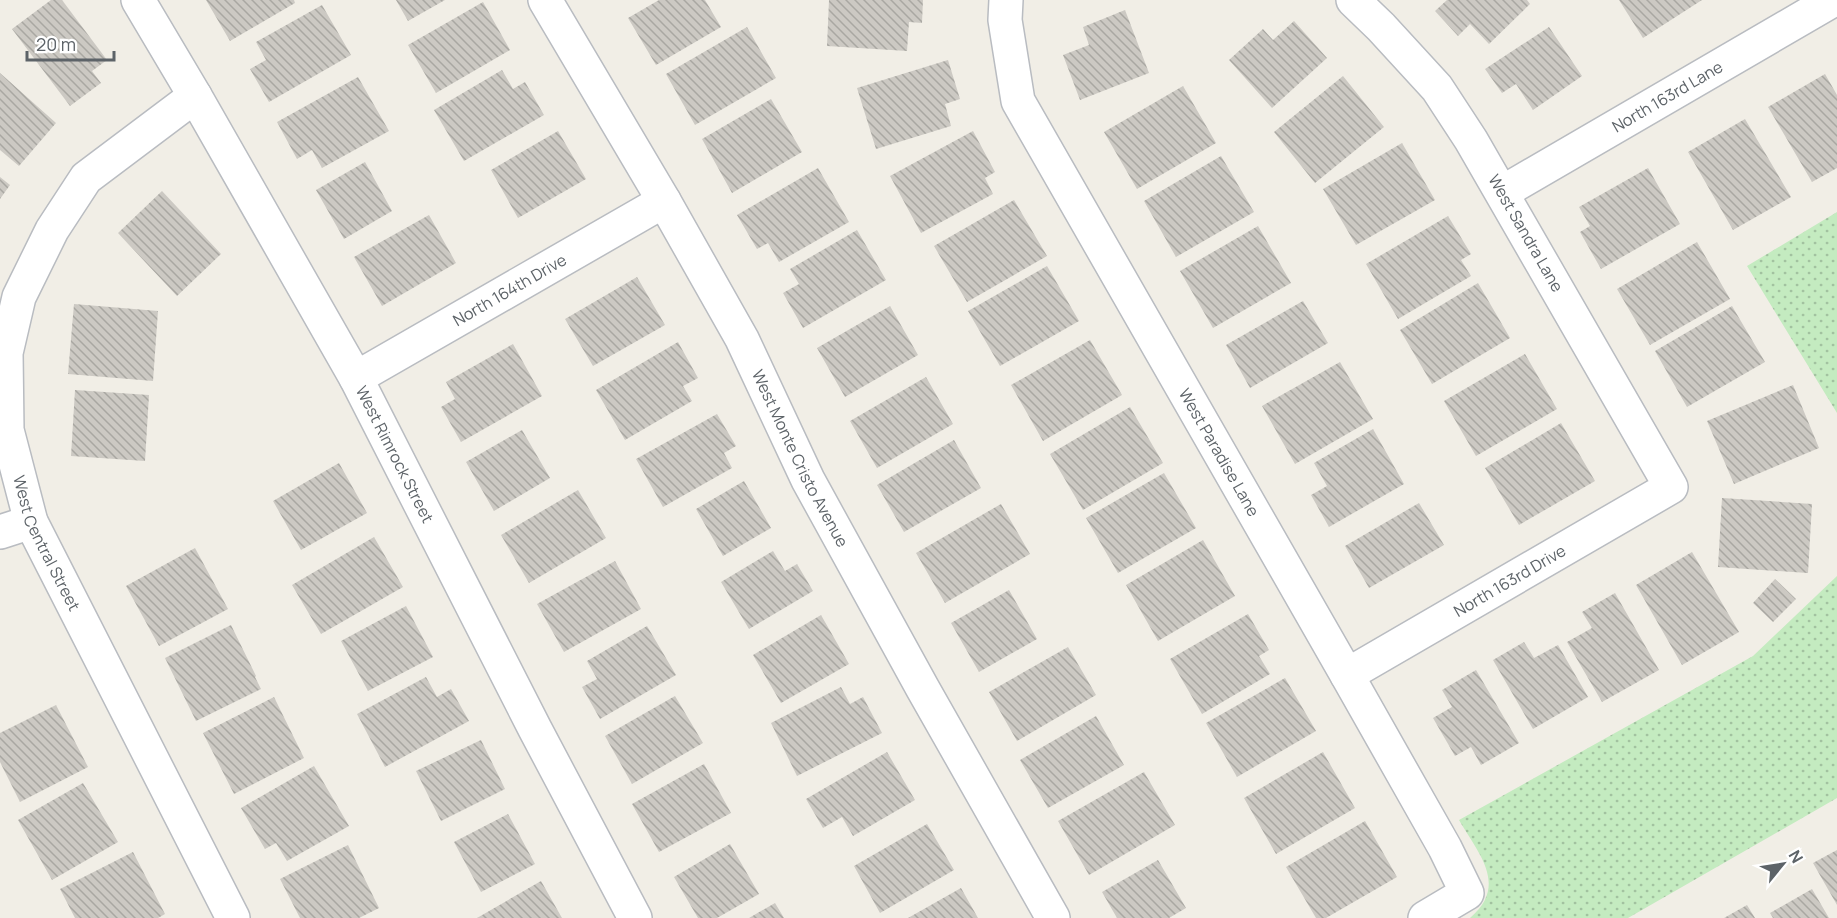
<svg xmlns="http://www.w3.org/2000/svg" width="1837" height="918" viewBox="0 0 1837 918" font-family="Manrope,sans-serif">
<defs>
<pattern id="park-dots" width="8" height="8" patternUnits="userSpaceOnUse" patternTransform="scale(1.5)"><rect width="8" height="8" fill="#c4ebc0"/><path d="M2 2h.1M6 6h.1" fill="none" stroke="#a2c2a0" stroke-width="1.8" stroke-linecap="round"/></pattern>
<pattern id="building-back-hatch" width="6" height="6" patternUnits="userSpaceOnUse" patternTransform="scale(1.5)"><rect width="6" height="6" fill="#ccc9c3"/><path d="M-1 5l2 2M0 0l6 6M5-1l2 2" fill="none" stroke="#a9a7a2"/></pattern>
</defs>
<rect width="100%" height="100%" fill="#f1eee6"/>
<path fill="url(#park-dots)" d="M1837 212V413L1747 266Z
M1837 571V798L1628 918H1470C1509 885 1478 853 1459 820L1753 656 1837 576Z"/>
<path fill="url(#building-back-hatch)" d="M51 0H62L107 60 92 71 101 83 70 106 12 29Z
M206 0H294L295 3 230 41Z
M396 0H445L408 21Z
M659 0H705L721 27 656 65 628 18Z
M829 0H923L922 23 909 22 907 51 827 46Z
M1447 0H1527L1530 4 1489 44 1470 24 1458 36 1435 11Z
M1619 0H1702L1643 38Z
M483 2 510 50 436 93 408 45Z
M322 5 351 55 269 102 250 69 266 60 256 42Z
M1125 10 1149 73 1080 100 1063 55 1089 45 1083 27Z
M1294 21 1327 58 1272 108 1229 60 1263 29 1273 40Z
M747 27 776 78 695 125 666 74Z
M1549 27 1582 76 1533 110 1516 84 1502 93 1485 69Z
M948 60 960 99 945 104 951 126 876 149 857 88Z
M502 70 513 89 525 82 544 115 464 161 434 110Z
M0 73 56 123 19 166 0 150Z
M1825 74 1837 95V168L1812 182 1768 107Z
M1343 76 1384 127 1315 183 1274 132Z
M358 77 389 131 322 168 312 150 297 159 277 122Z
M1183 86 1216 143 1137 189 1104 132Z
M771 99 802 152 732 193 702 139Z
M1745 119 1791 197 1733 230 1688 152Z
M558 131 586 179 518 218 491 170Z
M973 131 995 172 985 178 993 194 921 233 890 176Z
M1402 143 1435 200 1356 245 1323 189Z
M1221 156 1254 212 1176 257 1144 201Z
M365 162 392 211 344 239 316 190Z
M818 168 849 222 779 262 768 243 757 249 737 215Z
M1648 168 1680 224 1601 269 1580 232 1590 226 1579 207Z
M0 177 10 185 0 199Z
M162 191 221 254 177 296 118 233Z
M1014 200 1047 256 967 302 934 246Z
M429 215 456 263 382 306 354 257Z
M1448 216 1471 254 1461 260 1471 276 1398 319 1366 264Z
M1258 226 1291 283 1213 328 1180 271Z
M857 230 886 280 803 328 783 293 799 284 790 269Z
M1697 242 1730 299 1650 345 1617 289Z
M1047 266 1079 321 1000 366 968 311Z
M637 277 665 325 593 366 565 319Z
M1478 283 1510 338 1432 384 1400 330Z
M1303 301 1328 343 1250 388 1226 345Z
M74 304 158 311 153 381 68 374Z
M890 306 918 355 845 397 817 348Z
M1732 306 1765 362 1687 407 1655 351Z
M1090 340 1122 395 1043 441 1011 385Z
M678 342 698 378 683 386 692 401 625 440 596 390Z
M513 344 542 396 461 442 441 407 455 399 446 382Z
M1525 354 1557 409 1476 456 1444 401Z
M1340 362 1373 419 1295 464 1262 406Z
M926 377 953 424 877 468 850 421Z
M1793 385 1819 448 1734 484 1707 421Z
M75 390 149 395 145 461 71 456Z
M1130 407 1163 463 1083 510 1050 454Z
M717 414 736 446 724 453 732 468 663 507 636 459Z
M1561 423 1595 481 1519 525 1485 468Z
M1373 429 1404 484 1329 527 1311 495 1327 486 1314 463Z
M522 430 550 478 494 511 466 462Z
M954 440 981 488 904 532 877 485Z
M339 463 367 513 301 550 273 501Z
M1164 473 1196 528 1118 573 1086 518Z
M744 481 771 528 723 556 696 509Z
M578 490 606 538 529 583 501 535Z
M1722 498 1812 504 1808 573 1718 567Z
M1419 503 1444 545 1369 588 1345 546Z
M1001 504 1030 554 945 603 916 553Z
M374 537 403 587 321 634 292 585Z
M1203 540 1235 596 1158 641 1126 585Z
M195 548 228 609 159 646 126 586Z
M773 551 785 571 797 564 813 591 749 629 721 582Z
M1692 552 1739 632 1682 665 1636 585Z
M615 561 641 609 564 652 537 604Z
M1775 579 1796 599 1773 622 1753 603Z
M1009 590 1037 639 979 672 951 623Z
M1615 593 1659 670 1602 702 1567 642 1592 628 1582 612Z
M406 606 433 657 368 691 341 641Z
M1248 614 1269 650 1259 656 1270 674 1202 714 1170 659Z
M821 615 849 664 781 703 753 655Z
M231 625 256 676 255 677 261 689 196 721 165 658Z
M647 626 676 675 600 719 582 687 597 679 587 661Z
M1524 642 1534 658 1558 645 1588 697 1533 729 1493 660Z
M1068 647 1096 695 1017 741 989 692Z
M1476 670 1519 743 1481 765 1471 747 1455 756 1433 718 1452 707 1442 690Z
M426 677 437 697 451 689 469 721 385 767 357 714Z
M1285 678 1316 731 1237 777 1206 723Z
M841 687 850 704 863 697 882 733 797 776 771 723Z
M675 696 703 743 632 784 605 736Z
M274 697 304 758 234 794 203 733Z
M56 705 88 767 20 802 0 762V733Z
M1096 716 1124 765 1048 808 1020 760Z
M481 740 505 789 441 821 416 771Z
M887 752 915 800 853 836 842 817 823 828 806 799Z
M1323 752 1355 808 1276 854 1244 798Z
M704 764 731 813 659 852 632 804Z
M314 766 349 826 287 861 276 843 265 849 241 808Z
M1144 772 1175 825 1089 875 1058 821Z
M83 783 118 842 52 880 18 820Z
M508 814 535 864 481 892 454 842Z
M1365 821 1397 877 1326 918H1316L1286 867Z
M927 824 954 870 880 913 854 866Z
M730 844 759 894 717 918H698L674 877Z
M348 845 379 908 359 918H300L280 879Z
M1837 850V905L1813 863Z
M133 852 165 914 158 918H75L60 889Z
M1158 860 1186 908 1169 918H1117L1102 892Z
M541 881 562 918H477Z
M961 888 978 918H908Z
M1812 889 1829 918H1773L1770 913Z
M775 903 784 918H749Z
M1747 905 1755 918H1724Z"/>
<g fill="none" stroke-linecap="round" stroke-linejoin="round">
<g stroke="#b9bcc1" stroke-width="36">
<g id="minor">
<path id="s1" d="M138 0 195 96 356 378 535 729 635 918"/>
<path id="s2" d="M545 0 664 201 742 339 808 480 923 689 1053 918"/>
<path id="s3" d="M1006 0 1005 20 1018 101 1347 675 1445 848 1467 893 1425 918"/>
<path id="s4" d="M195 96 86 178 52 230 19 297 6 353 7 430 31 522 233 918"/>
<path id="s5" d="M1503 192 1833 0"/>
<path id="s6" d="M356 378 664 201"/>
<path d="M0 532 31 522"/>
<path id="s7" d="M1347 675 1671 487 1471 140 1437 88 1381 27 1353 0"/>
</g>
</g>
<use href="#minor" stroke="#fff" stroke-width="33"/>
</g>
<g text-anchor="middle" stroke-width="5" stroke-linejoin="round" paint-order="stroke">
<g font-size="16" fill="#5d6368" stroke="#fff">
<text dy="6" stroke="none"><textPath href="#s5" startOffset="190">North 163rd Lane</textPath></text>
<text transform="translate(1526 233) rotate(60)" y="6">West Sandra Lane</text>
<text dy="6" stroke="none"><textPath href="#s6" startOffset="177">North 164th Drive</textPath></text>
<text dy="6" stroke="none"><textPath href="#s3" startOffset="507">West Paradise Lane</textPath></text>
<text dy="6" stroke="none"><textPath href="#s1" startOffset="522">West Rimrock Street</textPath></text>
<text dy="6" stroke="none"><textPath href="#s2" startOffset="525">West Monte Cristo Avenue</textPath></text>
<text dy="6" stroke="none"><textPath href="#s4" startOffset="528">West Central Street</textPath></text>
<text dy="6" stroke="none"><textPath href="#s7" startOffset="188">North 163rd Drive</textPath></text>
</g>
</g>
<g transform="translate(1783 864) rotate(60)" stroke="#ffffff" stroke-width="4.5" paint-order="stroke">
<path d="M0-4.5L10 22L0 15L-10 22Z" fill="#5d6368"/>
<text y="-9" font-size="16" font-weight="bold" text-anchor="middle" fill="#5d6368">N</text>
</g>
<path d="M27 51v9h87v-9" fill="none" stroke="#5d6368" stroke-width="3"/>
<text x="36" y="51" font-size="18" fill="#5d6368" stroke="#ffffff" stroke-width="4.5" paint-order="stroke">20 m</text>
</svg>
